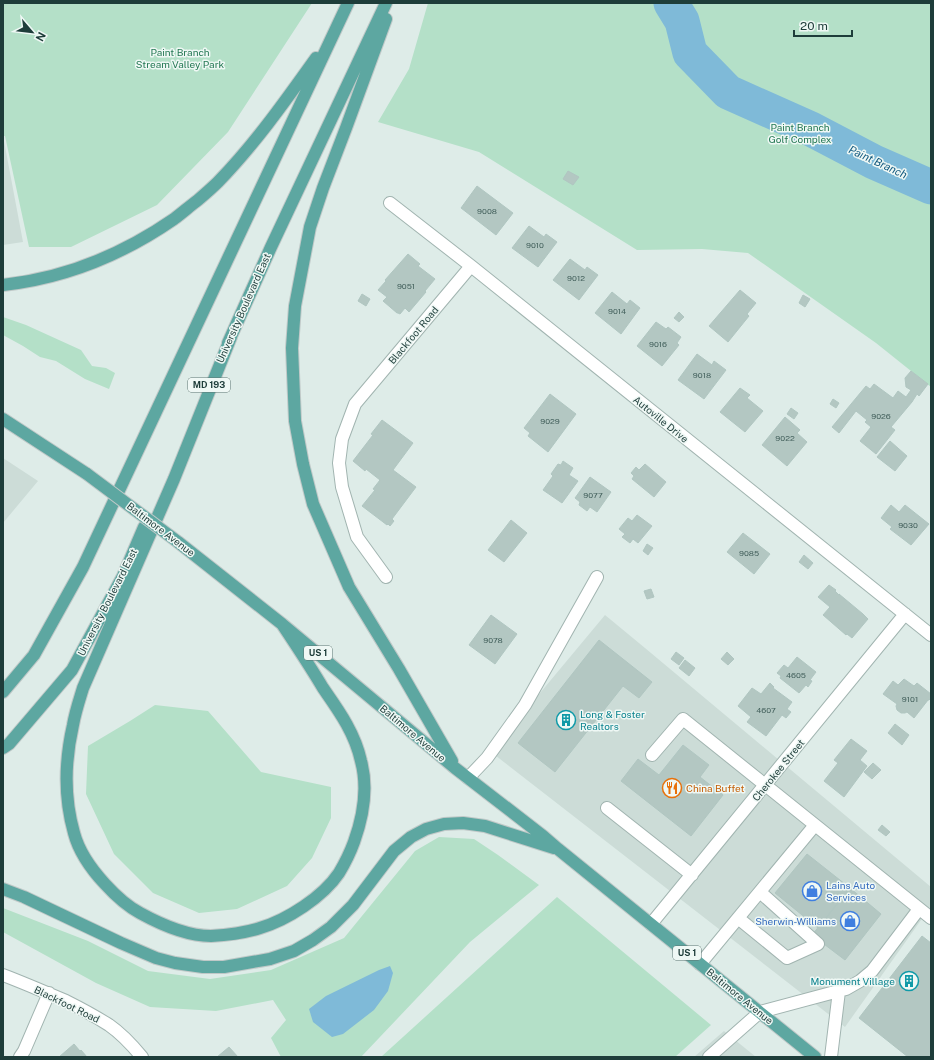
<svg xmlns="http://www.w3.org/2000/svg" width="934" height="1060" viewBox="0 0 934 1060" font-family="'Public Sans',sans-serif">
<rect width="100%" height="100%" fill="#deece8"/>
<path fill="#ccdcd7" d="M3 141H4L23 242 3 245Z
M3 458 38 481 3 523Z
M605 615 645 648 931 887V906L845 1027 491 752Z
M724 1031 756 1057H694Z"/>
<path fill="#b4e0c8" d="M3 3H312L228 132 157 205 71 247H29L5 136H3Z
M428 3H931V387L876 343 748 253 702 249 637 250 479 152 378 122 409 69Z
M3 317 26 325 81 350 92 366 106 368 115 373 109 389 85 379 56 361 40 357 23 346 3 335Z
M155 705 208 711 261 772 331 787V818L312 858 287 886 237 909 199 913 153 893 114 854 86 794 88 746 130 721Z
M439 837 474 839 498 855 539 885 470 942 361 1057H281L271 1038 286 1020 273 1000 216 1011 150 1007 96 983 3 932V908L88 941 148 971 210 979 271 970 344 938 415 851Z
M557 897 711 1025 675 1057H381Z"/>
<path fill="#7fbad8" d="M390 966 393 973 388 991 374 1010 343 1034 332 1037 313 1022 309 1009 326 996 379 970Z"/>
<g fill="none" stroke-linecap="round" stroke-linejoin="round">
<path stroke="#7fbad8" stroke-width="35" d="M671 3 682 21 690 53 728 92 811 129 874 162 931 187"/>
</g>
<path fill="#b3c7c2" stroke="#b0c6c1" d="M568 171 579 177 573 185 563 179Z
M477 186 513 213 496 235 461 208Z
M529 226 544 237 546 234 557 242 538 267 512 248Z
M408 254 420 264 418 266 435 279 425 291 426 292 409 312 405 308 400 314 398 313H397L383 301 387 297 378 290 386 281 385 280Z
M570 259 585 270 587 267 598 275 579 300 553 280Z
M740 290 756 303 747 314 749 316 728 342 709 326Z
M612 292 627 304 630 300 640 308 621 334 595 313Z
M362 294 370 299 366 306 358 301Z
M803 295 810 299 805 307 799 303Z
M679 312 684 317 679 322 674 318Z
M656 322 666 329 668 327 681 337 677 343 679 345 662 366 637 346Z
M697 354 712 365 714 361 726 370 704 399 678 380Z
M911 371 928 384 919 396 917 394 912 402 891 427 895 430 876 454 860 441 871 427 865 422 867 420 856 411 839 433 832 427 866 386 870 389 874 384 893 398 898 391 906 397 911 390 906 387 905 378Z
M740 388 750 395 747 398 763 411 745 432 720 412Z
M550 394 576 414 548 452 528 436 530 433 524 428Z
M833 399 839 403 836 408 830 404Z
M791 408 798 413 794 419 787 414Z
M785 417 800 430 797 433 807 442 787 466 762 445Z
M382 420 413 443 393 470 416 487 392 519 394 521 390 526 388 524 387 525 362 506 375 490 373 489 380 480 366 469 365 471 353 461 373 435 371 434Z
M890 441 907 456 895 471 877 457Z
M563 461 573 468 569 475 578 481 562 503 543 490 553 476 551 474 558 464 561 465Z
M645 464 666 482 654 497 632 479 634 476 631 473 636 467 639 470Z
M590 477 611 492 597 512 590 507 587 511 579 505 580 502 575 498Z
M891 505 899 512 905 505 929 524 911 545 890 529 892 527 881 518Z
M637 515 652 526 638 543 633 539 630 543 622 537 625 534 619 529 628 518 632 521Z
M511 520 527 533 504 562 488 550Z
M743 533 770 554 754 574 727 552Z
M647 544 653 548 648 555 643 551Z
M804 555 813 563 808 569 799 562Z
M829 585 836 590 835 591 839 595V594L863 614 868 619 852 638 847 634 846 635 823 615 830 607 818 597Z
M651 589 654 597 647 599 644 591Z
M491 615 517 634 495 664 469 645Z
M599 640 652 682 639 698 623 686 555 772 518 743Z
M676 652 684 658 679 665 671 659Z
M727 652 734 659 728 665 721 659Z
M797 657 816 672 810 680 812 681 808 687 806 685 799 693 780 678 781 676 777 673 784 665 788 668Z
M685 660 695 668 689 676 679 668Z
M904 679 914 686 917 683 931 694V698L929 700H928L914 718 907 712 905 713H901L897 710 896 706 897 704 883 694 893 681 898 685Z
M770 683 774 687 773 688 792 702 787 709 791 712 786 718 782 715 766 736 747 722 751 717 738 706 752 688 761 694Z
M895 724 909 735 902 745 888 733Z
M851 739 867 751 860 760 867 766 844 797 824 781 838 763 834 760Z
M683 745 709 765 700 777 723 795 691 836 621 781 638 759 659 775Z
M873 763 881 770 872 779 864 772Z
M882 825 890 832 886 836 878 830Z
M807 854 850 888 818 928 775 893Z
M850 888 881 914 845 960 812 935Z
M922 936 931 943V1057H908L859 1018Z
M74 1044 80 1051 81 1050 87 1057H59Z
M229 1047 238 1057H217Z"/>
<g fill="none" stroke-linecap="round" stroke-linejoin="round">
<g stroke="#a1b4b0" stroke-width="14">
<path id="minor" d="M390 203 471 266 931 635
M386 577 357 537 342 487 339 463 342 439 355 404 471 266
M652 755 683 719 931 918
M468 778 487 758 525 705 597 577
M607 808 692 875
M738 918 787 958 818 944 760 892
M651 924 905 614
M700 964 815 825
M3 975C24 983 45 992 66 1001 80 1008 95 1016 109 1025 122 1034 132 1045 142 1057
M20 1057 24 1051 49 993
M709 1057 760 1012 846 989 860 981 872 971 919 909
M831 1057 839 991"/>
</g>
<g stroke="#c0c9c8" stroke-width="14">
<path id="major" d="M386 19 346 128 323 188 310 227 295 306 292 348 295 421 303 464 313 504 349 587 399 669 452 761
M3 285C66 278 122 255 174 219 182 213 190 206 198 200 205 194 212 188 218 182 255 144 286 100 316 58
M231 337 174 479 83 688C79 701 75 713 73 725 65 760 64 798 74 833 79 852 92 870 105 884 115 895 127 906 140 913 160 924 188 936 211 936 227 935 244 933 260 928 287 920 323 897 339 873 345 863 350 853 354 842 363 817 368 787 361 761 355 733 339 711 323 688 310 666 296 645 282 624
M228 343 271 247 386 3
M3 419 87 474
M178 542 282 624 455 768 543 836 558 849 815 1057
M3 692 34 655 83 567 348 3
M3 748 9 744 72 670 123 576 144 527
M3 889 24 897 121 943 156 958 175 963 203 967H224L270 959 294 951 313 940 331 927 353 905 394 851 411 837 426 829 444 824 463 823 485 826 554 848"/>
</g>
<use href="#minor" stroke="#fff" stroke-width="12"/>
<use href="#major" stroke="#5da7a1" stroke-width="12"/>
<g stroke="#c0c9c8" stroke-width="14" stroke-linecap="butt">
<path id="major-bridge" d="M87 474 178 542"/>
</g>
<use href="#major-bridge" stroke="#5da7a1" stroke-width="12"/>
</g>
<defs>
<g id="building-ring" transform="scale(1)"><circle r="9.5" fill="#eff8f5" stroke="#0f9aa8" stroke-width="1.5"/><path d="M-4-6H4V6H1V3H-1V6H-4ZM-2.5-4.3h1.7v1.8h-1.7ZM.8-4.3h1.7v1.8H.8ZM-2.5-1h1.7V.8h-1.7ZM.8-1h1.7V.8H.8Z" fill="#0f9aa8"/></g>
<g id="restaurant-ring" transform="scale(1)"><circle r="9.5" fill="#eff8f5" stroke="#e8710a" stroke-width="1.5"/><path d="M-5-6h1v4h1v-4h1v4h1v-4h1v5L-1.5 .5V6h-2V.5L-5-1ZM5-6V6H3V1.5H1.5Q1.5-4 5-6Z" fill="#e8710a"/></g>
<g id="shop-ring" transform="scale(1)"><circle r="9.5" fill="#eff8f5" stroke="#3f7fe0" stroke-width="1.5"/><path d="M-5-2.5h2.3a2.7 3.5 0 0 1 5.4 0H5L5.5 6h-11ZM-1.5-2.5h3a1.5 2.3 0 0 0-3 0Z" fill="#3f7fe0"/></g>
</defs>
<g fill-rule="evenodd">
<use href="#building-ring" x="566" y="720"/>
<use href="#restaurant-ring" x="672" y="788"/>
<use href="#shop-ring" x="812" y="891"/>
<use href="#shop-ring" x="850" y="921"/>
<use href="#building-ring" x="909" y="981"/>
</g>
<g text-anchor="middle" stroke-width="3" stroke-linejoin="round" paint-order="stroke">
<g font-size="8" fill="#43605c">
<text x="487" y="214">9008</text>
<text x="535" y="248">9010</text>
<text x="576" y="281">9012</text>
<text x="406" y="289">9051</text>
<text x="617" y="314">9014</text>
<text x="658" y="347">9016</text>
<text x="702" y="378">9018</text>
<text x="881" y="419">9026</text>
<text x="550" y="424">9029</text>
<text x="785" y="441">9022</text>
<text x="593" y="498">9077</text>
<text x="908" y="528">9030</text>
<text x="749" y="556">9085</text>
<text x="493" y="643">9078</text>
<text x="796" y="678">4605</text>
<text x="910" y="702">9101</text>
<text x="766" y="713">4607</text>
</g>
<g fill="#eff8f5" stroke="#5d7572" stroke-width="1">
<rect x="188" y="378" width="42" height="14" rx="3"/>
<rect x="304" y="646" width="28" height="14" rx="3"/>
<rect x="673" y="946" width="28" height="14" rx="3"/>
</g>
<g font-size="9" font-weight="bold" fill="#1e3d3a">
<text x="209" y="388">MD 193</text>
<text x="318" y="656">US 1</text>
<text x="687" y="956">US 1</text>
</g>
<g font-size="10" fill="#237853" stroke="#eff8f5">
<text x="180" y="56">Paint Branch<tspan x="180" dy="12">Stream Valley Park</tspan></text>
<text x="800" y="131">Paint Branch<tspan x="800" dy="12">Golf Complex</tspan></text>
</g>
<g font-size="10" fill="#1e3d3a" stroke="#eff8f5">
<text transform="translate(243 308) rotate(-66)" y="4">University Boulevard East</text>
<text transform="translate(413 335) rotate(-50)" y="4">Blackfoot Road</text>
<text transform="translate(661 419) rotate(39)" y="4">Autoville Drive</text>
<text transform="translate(161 529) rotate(37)" y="4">Baltimore Avenue</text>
<text transform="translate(107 602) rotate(-63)" y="4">University Boulevard East</text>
<text transform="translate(413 733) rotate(40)" y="4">Baltimore Avenue</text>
<text transform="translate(778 770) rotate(-51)" y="4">Cherokee Street</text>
<text transform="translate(740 996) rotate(39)" y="4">Baltimore Avenue</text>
<text transform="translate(67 1004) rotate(26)" y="4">Blackfoot Road</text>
</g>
<g font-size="10" fill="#0d838f" stroke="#eff8f5" text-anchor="start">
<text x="580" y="718">Long &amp; Foster<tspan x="580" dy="12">Realtors</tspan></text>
<text x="895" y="985" text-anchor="end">Monument Village</text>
</g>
<g font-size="10" fill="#c56008" stroke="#eff8f5" text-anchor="start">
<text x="686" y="792">China Buffet</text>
</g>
<g font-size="10" fill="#366cbe" stroke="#eff8f5" text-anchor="start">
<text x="826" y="889">Lains Auto<tspan x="826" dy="12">Services</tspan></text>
<text x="836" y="925" text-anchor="end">Sherwin-Williams</text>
</g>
<g font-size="11" font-style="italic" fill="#11597f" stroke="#eff8f5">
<text transform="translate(878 162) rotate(25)" y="4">Paint Branch</text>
</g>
</g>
<rect width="934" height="1060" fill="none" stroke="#1e3d3a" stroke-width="8"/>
<g transform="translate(32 32) rotate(118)" stroke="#eff8f5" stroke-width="3" paint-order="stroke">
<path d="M0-3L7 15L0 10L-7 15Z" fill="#1e3d3a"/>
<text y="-6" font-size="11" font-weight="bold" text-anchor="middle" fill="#1e3d3a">N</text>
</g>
<path d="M794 30v6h58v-6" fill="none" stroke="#1e3d3a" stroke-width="2"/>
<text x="800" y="30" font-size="12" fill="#1e3d3a" stroke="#eff8f5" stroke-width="3" paint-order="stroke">20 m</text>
</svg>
